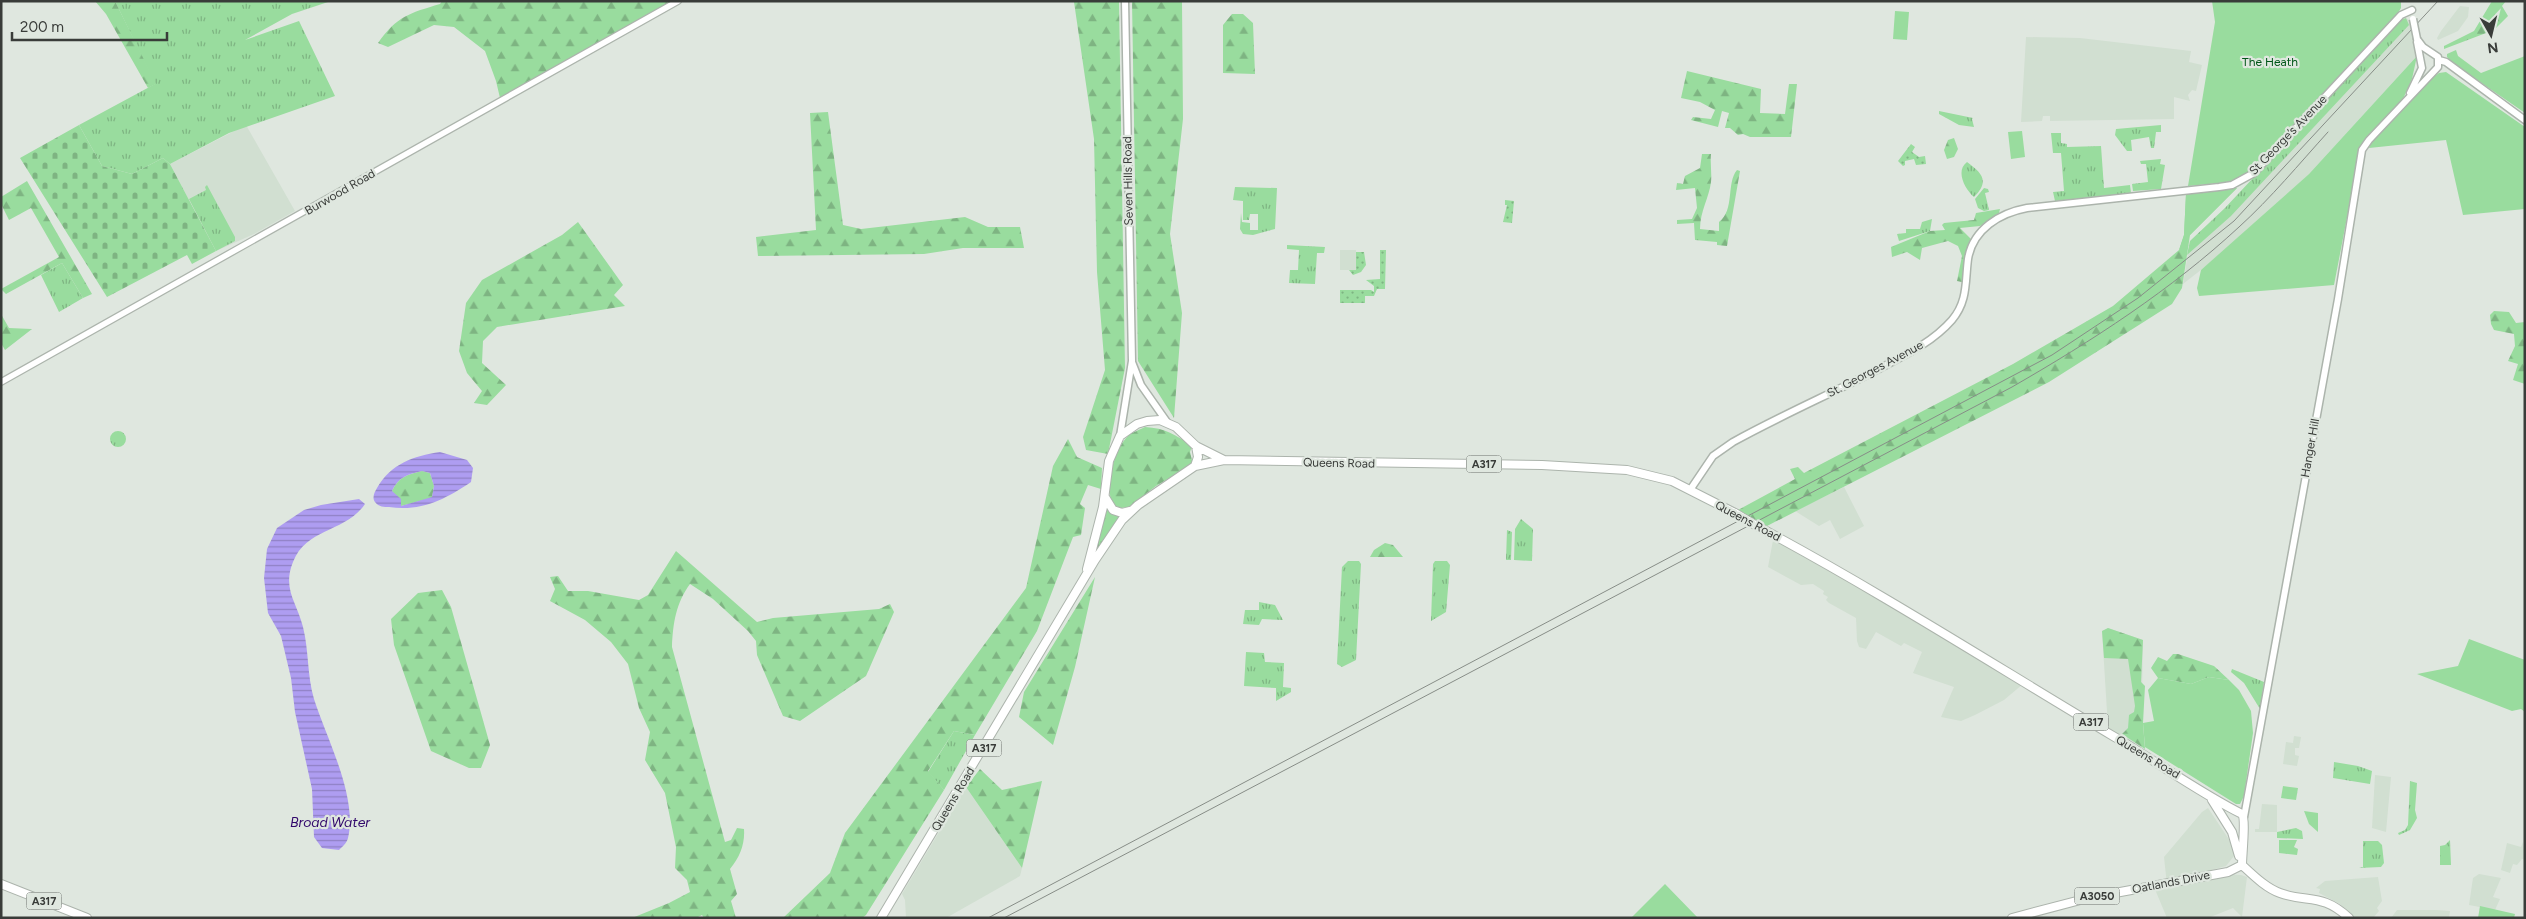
<svg xmlns="http://www.w3.org/2000/svg" width="2526" height="919" viewBox="0 0 2526 919" font-family="Figtree,sans-serif">
<defs>
<pattern id="grass-tufts" width="24" height="20" patternUnits="userSpaceOnUse" patternTransform="scale(1.25)"><rect width="24" height="20" fill="#99dc9e"/><path d="M3 7l-1-3M5 7V3M7 7l1-3M15 17l-1-3M17 17v-4M19 17l1-3" fill="none" stroke="#7eb482"/></pattern>
<pattern id="forest-firs" width="22" height="20" patternUnits="userSpaceOnUse" patternTransform="scale(1.25)"><rect width="22" height="20" fill="#99dc9e"/><path d="M5 1l3.5 6h-7zM16 11l3.5 6h-7z" fill="#7eb482"/></pattern>
<pattern id="cemetery-stones" width="16" height="16" patternUnits="userSpaceOnUse" patternTransform="scale(1.25)"><rect width="16" height="16" fill="#99dc9e"/><path d="M2 7V4a2 2 0 0 1 4 0v3zM10 15v-3a2 2 0 0 1 4 0v3z" fill="#7eb482"/></pattern>
<pattern id="garden-dots" width="8" height="8" patternUnits="userSpaceOnUse" patternTransform="scale(1.25)"><rect width="8" height="8" fill="#99dc9e"/><path d="M2 2h.1M6 6h.1" fill="none" stroke="#7eb482" stroke-width="1.8" stroke-linecap="round"/></pattern>
<pattern id="water-rules" width="6" height="5" patternUnits="userSpaceOnUse" patternTransform="scale(1.25)"><rect width="6" height="5" fill="#ae9df1"/><path d="M0 2.5h6" fill="none" stroke="#8f81c4"/></pattern>
</defs>
<rect width="100%" height="100%" fill="#dfe7df"/>
<path fill="#d1dfd1" d="M2460 6 2469 7 2468 17 2458 31 2438 40 2437 38 2441 31Z
M2406 18 2410 21 2417 56 2309 174 2211 262 2183 284 2190 241 2225 208 2401 20Z
M2026 37 2080 38 2191 51 2189 62 2202 65 2196 91 2192 90 2188 95 2190 101 2174 97V119L2050 121V116H2043L2042 121 2021 122Z
M246 125 295 211 254 234 216 251 170 164Z
M1340 250H1356V270H1340Z
M1844 487 1864 526 1840 539 1830 520 1819 526 1795 511Z
M1774 535 2023 684 2004 700 1975 715 1961 721 1941 717 1954 687 1913 673 1922 652 1904 643 1901 646 1876 632 1866 649 1859 647 1857 641 1856 618 1829 603 1826 600 1828 597 1823 594 1824 591 1813 584 1801 585 1768 567Z
M2108 628 2143 640 2141 748 2108 728 2102 631Z
M2294 736 2301 737 2299 748H2295V755L2299 756 2297 766 2283 764 2286 742 2293 743Z
M2375 775 2391 777 2386 832 2372 828Z
M966 787 1022 868 1020 876 946 918H906L905 900 902 894Z
M2262 804 2277 805V832H2255V829H2259Z
M2208 808 2230 841 2235 850 2234 856 2226 866 2201 873 2241 875 2247 877 2242 917 2233 908 2208 918H2167L2154 887 2167 885 2164 857 2202 812Z
M2523 842 2525 860 2522 859 2517 865 2513 864 2510 873 2501 870 2507 843 2521 847Z
M2479 874 2501 878 2493 897 2500 899 2495 910 2469 905 2473 878Z
M2378 877 2382 901 2377 908 2379 911 2373 918H2355L2340 904 2319 893 2320 889 2316 888 2325 881Z
M2397 910H2437L2450 911 2449 918H2391Z"/>
<path fill="url(#grass-tufts)" d="M115 1H331L292 14 245 40 299 21 335 96 229 133 170 164 163 158 132 174 102 166 79 125 155 84Z
M2406 18 2409 25 2231 216 2187 255 2190 241 2225 208 2401 20Z
M1939 111 1973 118 1972 119 1974 127 1959 125 1939 114Z
M2161 125V132H2156L2154 148H2151L2149 137 2131 140 2132 151H2127L2115 135 2116 129Z
M2051 133H2061V143L2067 144V147L2101 146 2104 188 2130 185 2131 193 2055 201 2053 192 2064 191 2061 153H2053Z
M2161 159 2160 164 2165 165 2161 189 2133 191 2132 184 2148 182 2146 164H2141L2140 161Z
M1967 162C1982 173 1990 181 1974 197 1965 189 1955 171 1967 162Z
M207 185 235 237V241L216 251 189 199 206 190 205 187Z
M1235 187 1277 188 1275 229 1253 235 1243 234 1240 229 1241 213 1242 222 1250 223V230H1258V214H1250L1249 220H1243V201L1233 200Z
M1984 188 1988 189 1989 192 1985 193 1989 210 1984 211 1978 208 1975 199Z
M1932 219 1930 231 1899 241 1897 234 1906 233V229H1920L1922 222Z
M1287 245 1325 247 1324 253H1317L1315 284 1289 283 1290 270H1298L1299 250 1287 249Z
M62 263 83 298 59 312 41 275Z
M110 439a8 8 0 1 1 16 0a8 8 0 1 1-16 0Z
M1105 506 1112 513 1121 516 1099 549 1096 548Z
M1521 519 1533 529 1532 561 1514 560 1515 529Z
M1507 530 1512 532 1511 560H1506Z
M1348 561H1359L1361 564 1356 660 1342 667 1337 664 1342 567Z
M1435 561H1447L1450 565 1446 612 1431 621 1433 564Z
M1259 602 1275 605 1283 620 1262 619 1259 625 1243 624 1245 610H1259Z
M1246 652 1264 653 1265 662 1284 663 1283 687 1291 688V692L1276 701V688L1244 686Z
M2232 669 2264 682 2260 709 2244 683 2231 672Z
M954 731 975 735 944 790 928 772Z
M2334 762 2358 766 2372 771 2370 784 2333 778Z
M2410 781 2417 783 2415 810 2417 818 2410 830 2399 835 2398 833 2405 830 2408 825Z
M2283 786 2298 788 2296 800 2281 798Z
M2296 828 2302 831 2303 839 2277 838V832Z
M2279 840H2297L2294 847 2298 849 2297 855 2279 853Z
M2450 840 2451 865H2440V846L2445 845Z
M2363 841H2378L2382 845 2384 863 2381 867 2359 868 2363 867Z"/>
<path fill="url(#forest-firs)" d="M95 1H115L156 84 148 88 106 14Z
M442 1H672L500 98 496 81 485 51 454 27 434 25 388 47 378 43C397 16 410 13 440 4Z
M1119 1 1125 368 1108 454 1086 450 1083 437 1105 370 1097 272 1094 139 1074 2Z
M1132 1H1182L1183 119 1170 234 1182 313 1174 418 1138 361Z
M2492 1H2506L2502 6 2508 16 2494 30 2444 49V46L2474 31Z
M1232 14H1243L1253 23 1255 74 1223 73V25Z
M1687 71 1761 89 1760 113 1785 114 1789 84H1797L1791 137H1750L1743 134 1738 135 1730 128H1725L1729 113 1722 111 1718 127 1691 120 1693 117 1711 119 1715 110 1700 102 1681 98Z
M828 112 843 225 861 229 965 217 988 227H1020L1024 248H963L924 254 758 256 756 237 816 230 810 113Z
M1954 138 1958 149 1954 157 1947 159 1944 150 1948 140Z
M1702 154H1711C1710 163 1712 173 1711 182 1709 198 1700 211 1700 229L1719 231V222C1735 210 1726 183 1737 170L1740 171 1727 246 1717 245V242L1695 240 1694 223 1677 224V220L1692 219 1697 208 1695 188 1676 190 1677 183 1683 184 1685 176 1700 168Z
M27 181 92 294 83 298 62 263 6 294 1 289 59 257 31 208 9 220 1 204V197Z
M2237 188 2190 235 2182 288 2172 304 2049 382 1767 526 1738 510 1795 479 1790 469 1798 467 1804 473 2013 364 2113 306 2179 250 2184 235 2186 194Z
M2000 209 1999 213 1980 226 1960 228 1974 242 1966 283 1957 281 1962 256 1958 246 1948 241 1922 248 1920 260 1907 252 1892 257 1891 247 1930 231 1945 230 1942 225 1944 223 1974 220 1976 213Z
M578 222 623 285 614 295 625 306 497 327 483 341 482 363 506 385 487 405 474 403 482 391 467 373 459 351 466 303 482 280 562 235Z
M2494 311 2509 312 2516 323 2525 322V384L2513 380 2518 364 2508 361 2515 346 2514 334 2494 330 2491 324 2490 315Z
M1 314 9 328 32 329 5 350 1 343Z
M1145 427C1165 428 1176 435 1192 446L1190 452 1193 464 1156 486 1129 507 1121 508 1113 505C1104 489 1114 449 1128 436 1132 432 1140 430 1145 427Z
M1068 439 1077 457 1102 468 1101 489 1088 485 1080 504 1085 508 1081 535 1073 537 1037 631 975 735 954 731 928 771 944 790 866 915 862 918H783L830 873 845 833 1026 588 1053 466Z
M422 471 430 473 434 486 432 498 401 506 392 491C398 477 408 474 422 471Z
M1385 543 1393 545 1403 557H1370L1374 550Z
M676 551 757 622 773 618 879 609 890 604 894 612 866 676 800 721 783 716 757 655 756 641 748 631 713 599 690 584C676 603 673 623 672 647L725 842 731 840 737 828 744 829C745 844 740 857 730 869L737 894 731 901 736 918H704L702 915 696 918H632L669 903 690 892 687 880 675 868 676 847 665 793 645 760 650 732 639 708 628 664 611 642 585 620 550 601 555 589 550 577 558 576 568 591H588L639 600 648 595Z
M1095 577 1075 667 1053 745 1019 717 1024 692Z
M442 590 451 607 490 745 481 768H469L431 751 394 645 391 619 418 593Z
M2108 628 2143 640 2141 682 2145 686 2143 723 2145 749 2122 734 2128 728 2129 715 2134 712 2135 706 2128 659 2104 658 2102 631Z
M2173 654H2178L2214 666 2229 680 2209 677 2191 684 2158 678 2151 668 2158 657 2167 661Z
M980 769 1002 790 1042 781 1022 868 966 787Z"/>
<path fill="url(#cemetery-stones)" d="M79 125 102 166 132 174 163 158 170 164 216 251 192 264 187 255 107 297 20 158Z"/>
<path fill="#99dc9e" d="M2212 1H2401V8L2395 18 2251 171 2229 182 2188 186 2215 22Z
M1895 11 1909 12 1907 40 1893 39Z
M2456 50 2458 56 2481 73 2525 56V113L2451 62 2447 57V54Z
M2417 56 2412 79 2403 99 2361 145 2334 285 2199 296 2197 288 2201 270 2309 174Z
M2446 72 2525 127V209L2463 215 2446 140 2369 148 2371 141 2431 79 2439 73Z
M2022 131 2025 157 2011 159 2008 132Z
M2237 188 2190 235 2179 250 2184 235 2186 194Z
M2469 639 2525 660V712L2521 709 2512 711 2417 674 2458 666Z
M2209 677 2229 680 2239 690 2251 711 2253 733 2244 796 2240 804H2236L2145 747 2143 723 2154 721 2148 690 2158 678 2191 684Z
M2304 811 2318 813V832L2309 824Z
M1665 884 1698 918H1631Z
M2480 906 2515 914 2514 918H2478Z"/>
<path fill="url(#garden-dots)" d="M1911 144 1915 147 1912 152 1919 157 1925 156 1926 164 1916 165 1914 159 1905 161V165L1903 166 1898 161Z
M1505 200 1514 201 1512 223 1503 222 1507 205H1505Z
M1380 250H1386L1385 289H1377L1374 296H1365V303H1340V290H1371L1374 292V286L1366 280 1380 279Z
M1356 252H1364L1366 265 1361 272 1353 275 1349 270H1356Z"/>
<path fill="url(#water-rules)" fill-rule="evenodd" d="M440 452 467 460 473 468 471 482C446 499 421 512 389 507 384 507 379 507 375 502 372 498 374 493 377 488 391 464 413 456 440 452ZM422 471 430 473 434 486 432 497 401 506V499L392 491C398 477 408 474 422 471Z
M359 499 365 504C345 533 307 527 293 562 282 589 297 602 303 627 309 651 307 675 314 699 326 737 358 797 348 838 347 843 342 847 339 850L322 848 314 837 312 789 295 712 291 678 281 636 268 613 264 578 267 549 277 528 304 510 321 505Z"/>
<g fill="none" stroke-linecap="round" stroke-linejoin="round">
<g stroke="#acb4ac" stroke-width="8">
<path id="tertiary" d="M1 382 678 1"/>
</g>
<g stroke="#acb4ac" stroke-width="9">
<path id="secondary" d="M2439 60 2446 62 2525 120
M2410 93 2422 68 2417 42
M1132 362 1141 385 1167 422
M1120 436 1132 361 1125 1
M1690 490 1713 456 1733 442C1778 417 1826 396 1873 372 1901 357 1931 344 1952 320 1968 301 1965 282 1968 259 1973 229 2000 213 2027 208L2219 187 2232 185 2254 173 2401 15 2412 10
M2244 817 2338 299 2362 150 2369 140 2438 67V57L2423 47 2417 39"/>
</g>
<g stroke="#acb4ac" stroke-width="10">
<path id="primary" d="M1195 466 1198 457 1196 446
M1105 497 1113 510 1122 513 1130 511
M1755 525C1877 590 1994 665 2113 736 2156 761 2198 792 2242 814 2246 819 2242 855 2242 865
M1087 569 1103 507 1109 461 1120 436 1137 424 1147 421 1160 420 1176 427 1196 446 1224 460
M2212 800 2232 832 2239 856
M2242 865C2254 876 2266 888 2280 893 2309 903 2322 893 2349 918
M1 884 87 918
M881 918 1095 560 1122 520 1138 505 1195 466 1224 460 1542 465 1627 470 1672 481 1735 513
M2012 918 2088 898 2228 872 2242 865"/>
</g>
<use href="#tertiary" stroke="#fff" stroke-width="5.5"/>
<use href="#secondary" stroke="#fff" stroke-width="6"/>
<use href="#primary" stroke="#fff" stroke-width="8"/>
<path stroke="#878d87" stroke-width="1" d="M988 918 2052 355 2138 298 2234 221 2438 1
M1004 918 2012 387C2092 341 2171 290 2239 227 2271 198 2299 164 2328 132"/>
<g stroke="#acb4ac" stroke-width="9" stroke-linecap="butt">
<path id="secondary-bridge" d="M2413 19 2417 39"/>
</g>
<g stroke="#acb4ac" stroke-width="10" stroke-linecap="butt">
<path id="primary-bridge" d="M1735 513 1755 525"/>
</g>
<use href="#secondary-bridge" stroke="#fff" stroke-width="6"/>
<use href="#primary-bridge" stroke="#fff" stroke-width="8"/>
</g>
<g text-anchor="middle" stroke-width="4.5" stroke-linejoin="round" paint-order="stroke">
<g fill="#dfe7df" stroke="#6b6f6b" stroke-width="1">
<rect x="1466.5" y="455.5" width="35" height="17" rx="4"/>
<rect x="2073.5" y="713.5" width="35" height="17" rx="4"/>
<rect x="966.5" y="739.5" width="35" height="17" rx="4"/>
<rect x="2074.5" y="887.5" width="45" height="17" rx="4"/>
<rect x="26.5" y="892.5" width="35" height="17" rx="4"/>
</g>
<g font-size="11" font-weight="bold" fill="#393c39">
<text x="1484" y="468">A317</text>
<text x="2091" y="726">A317</text>
<text x="984" y="752">A317</text>
<text x="2097" y="900">A3050</text>
<text x="44" y="905">A317</text>
</g>
<g font-size="12" fill="#005618" stroke="#dfe7df">
<text x="2270" y="66">The Heath</text>
</g>
<g font-size="12" fill="#393c39" stroke="#dfe7df">
<text transform="translate(2288 135) rotate(-46)" y="4">St George’s Avenue</text>
<text transform="translate(1128 181) rotate(-91)" y="4">Seven Hills Road</text>
<text transform="translate(340 192) rotate(-30)" y="4">Burwood Road</text>
<text transform="translate(1875 369) rotate(-28)" y="4">St. Georges Avenue</text>
<text transform="translate(2310 448) rotate(-80)" y="4">Hanger Hill</text>
<text transform="translate(1339 463) rotate(1)" y="4">Queens Road</text>
<text transform="translate(1748 521) rotate(28)" y="4">Queens Road</text>
<text transform="translate(2148 757) rotate(31)" y="4">Queens Road</text>
<text transform="translate(953 799) rotate(-59)" y="4">Queens Road</text>
<text transform="translate(2171 882) rotate(-11)" y="4">Oatlands Drive</text>
</g>
<g font-size="14" font-style="italic" fill="#31076b" stroke="#dfe7df">
<text x="330" y="827">Broad Water</text>
</g>
</g>
<rect width="2526" height="919" fill="none" stroke="#393c39" stroke-width="5"/>
<g transform="translate(2491 35) rotate(172)" stroke="#dfe7df" stroke-width="4" paint-order="stroke">
<path d="M0-4L9 19L0 12L-9 19Z" fill="#393c39"/>
<text y="-8" font-size="14" font-weight="bold" text-anchor="middle" fill="#393c39">N</text>
</g>
<path d="M12 32v8h155v-8" fill="none" stroke="#393c39" stroke-width="2.5"/>
<text x="20" y="32" font-size="15" fill="#393c39" stroke="#dfe7df" stroke-width="4" paint-order="stroke">200 m</text>
</svg>
